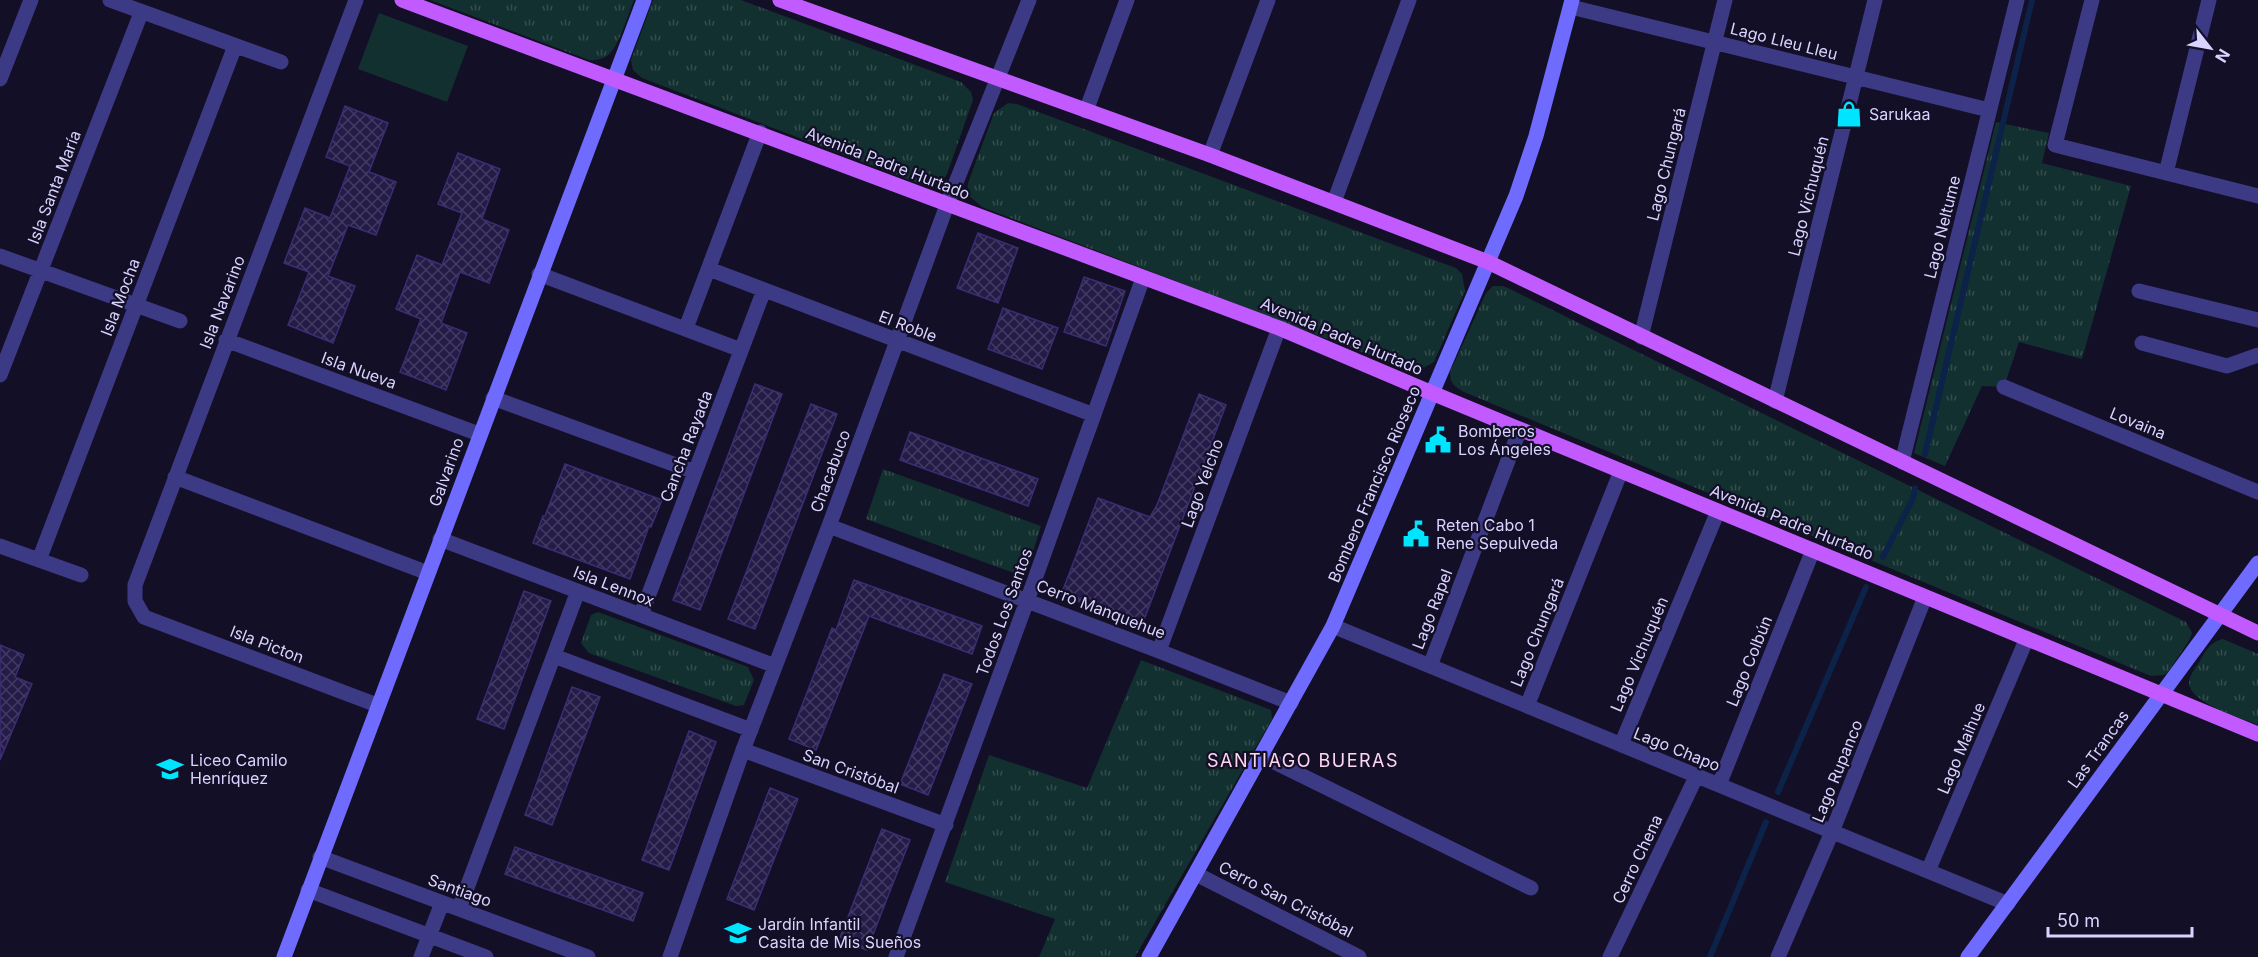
<svg xmlns="http://www.w3.org/2000/svg" width="2258" height="957" viewBox="0 0 2258 957" font-family="Inter,sans-serif">
<defs>
<pattern id="grass-tufts" width="24" height="20" patternUnits="userSpaceOnUse" patternTransform="scale(1.5)"><rect width="24" height="20" fill="#12302f"/><path d="M3 7l-1-3M5 7V3M7 7l1-3M15 17l-1-3M17 17v-4M19 17l1-3" fill="none" stroke="#344d4e"/></pattern>
<pattern id="building-cross-hatch" width="8" height="8" patternUnits="userSpaceOnUse" patternTransform="scale(1.5)"><rect width="8" height="8" fill="#241b47"/><path d="M0 0l8 8M0 8l8-8" fill="none" stroke="#433b63"/></pattern>
</defs>
<rect width="100%" height="100%" fill="#130f26"/>
<path fill="url(#grass-tufts)" d="M430 0H634C628 14 619 48 607 56 601 60 595 60 589 60Z
M653 0H741L961 82 971 92 973 100 947 174C941 184 935 186 923 185L642 78 633 70 631 60Z
M1008 103 1017 104 1456 268 1462 274 1465 291 1434 362 1418 371 1409 370 982 207 967 194 968 183 994 113Z
M1996 122 2049 133 2042 163 2131 186 2082 359 2019 342 2004 387 1982 386 1945 466 1914 453Z
M1493 286H1503L1512 290 2186 622 2192 633 2190 639 2168 672 2164 675 2151 676 1464 392C1454 386 1450 384 1450 372L1486 293Z
M883 469 1041 526 1025 577 866 519Z
M598 612 748 667 754 680 744 705 736 706 589 653 581 643 591 615Z
M2223 639 2258 654V725C2242 718 2188 703 2189 682 2190 674 2196 667 2200 661 2206 650 2210 642 2223 639Z
M1141 660 1271 710 1272 719 1135 957H1039L1055 919 945 882 989 755 1087 788Z"/>
<path fill="#12302f" d="M379 13 468 46 447 102 358 69Z"/>
<g fill="none" stroke-linecap="round" stroke-linejoin="round">
<path stroke="#0c2248" stroke-width="6" d="M1925 454 2032 0
M1883 557 1913 498 1915 488
M1778 792 1866 587
M1710 957 1766 822"/>
</g>
<path fill="url(#building-cross-hatch)" stroke="#3b2d73" stroke-width="1.5" d="M345 106 388 123 369 172 396 182 376 235 348 225 328 276 355 286 333 343 288 325 309 272 284 263 305 208 330 218 350 166 326 157Z
M458 153 500 169 482 219 509 230 489 283 460 272 441 323 467 333 446 390 400 372 421 319 396 309 417 255 442 265 462 213 438 204Z
M978 233 1018 248 998 303 957 288Z
M1084 277 1125 291 1106 346 1064 332Z
M1003 308 1058 328 1042 369 988 349Z
M755 384 782 394 700 610 673 600Z
M1199 394 1226 405 1142 625 1061 595 1098 498 1150 517 1157 505Z
M811 404 837 414 755 629 728 619Z
M910 432 1038 479 1028 506 900 460Z
M565 464 662 500 651 527 649 526 630 579 533 543 543 516H545Z
M854 580 982 626 972 654 869 616 816 750 789 739 832 628 836 630Z
M524 591 551 601 504 729 477 719Z
M0 645 24 655 15 677 32 684 0 760Z
M944 674 972 684 928 795 900 784Z
M572 687 600 697 552 825 525 815Z
M689 731 716 742 669 870 642 860Z
M770 788 798 799 754 910 727 899Z
M882 829 910 840 867 950 839 940Z
M515 847 643 893 633 921 505 874Z"/>
<g fill="none" stroke-linecap="round" stroke-linejoin="round">
<path stroke="#3d3a85" stroke-width="15" d="M110 0 281 62
M356 0 135 585V601L144 617 377 705
M2092 0 2055 145 2258 196
M1571 7 1989 110
M0 79 31 0
M1086 111 1127 0
M1210 155 1268 0
M2166 173 2209 0
M1334 202 1409 0
M0 256 180 321
M709 269 1094 415
M539 274 741 350
M2139 291 2258 320
M686 328 760 132
M1641 337 1725 0
M226 340 479 434
M2142 343 2227 366 2258 355
M0 375 141 13
M2004 387 2258 492
M493 398 695 472
M1775 401 1875 0
M1902 462 2017 0
M175 477 428 573
M829 526 1159 651 1291 703
M440 539 775 666
M0 546 81 575
M39 560 235 46
M641 615 764 290
M1333 626 2008 904
M1159 651 1279 328
M554 656 751 730
M1430 666 1520 429
M1527 706 1621 471
M1621 745 1718 511
M743 750 946 825
M1262 756 1531 888
M1719 785 1813 550
M320 857 588 957
M1928 871 2027 638
M1196 874 1359 957
M308 890 486 957
M459 909 578 591
M421 957 442 903
M670 957 743 750 829 526 947 205 1029 0
M896 957 1027 601 1143 278
M1610 957 1696 777
M1778 957 1832 832 1925 597"/>
<path stroke="#6f6bff" stroke-width="15" d="M284 957 644 0
M1149 957 1333 626 1516 196 1536 136 1572 0
M1968 957 2258 563"/>
<path stroke="#c25bff" stroke-width="15" d="M402 0 1279 328 1432 393 2258 734
M780 0 1210 155 1488 262 2258 633"/>
</g>
<defs>
<g id="shop-bare" transform="scale(2.07)"><path d="M-5-2.5h2.3a2.7 3.5 0 0 1 5.4 0H5L5.5 6h-11ZM-1.5-2.5h3a1.5 2.3 0 0 0-3 0Z" fill="#00e5ff" stroke="#130f26" stroke-width="2.5" paint-order="stroke"/></g>
<g id="civic-bare" transform="scale(2.07)"><path d="M-.6-6.5H3V-4.5H.6V-3L4-1V1h2V6H-6V1h2V-1L-.6-3ZM-1.2 2.5V6h2.4V2.5Z" fill="#00e5ff" stroke="#130f26" stroke-width="2.5" paint-order="stroke"/></g>
<g id="school-bare" transform="scale(2.07)"><path d="M0-5L7-2L0 1L-7-2ZM-4 1L0 2.5L4 1V4Q0 6-4 4Z" fill="#00e5ff" stroke="#130f26" stroke-width="2.5" paint-order="stroke"/></g>
</defs>
<g fill-rule="evenodd">
<use href="#shop-bare" x="1849" y="114"/>
<use href="#civic-bare" x="1438" y="440"/>
<use href="#civic-bare" x="1416" y="534"/>
<use href="#school-bare" x="170" y="769"/>
<use href="#school-bare" x="738" y="933"/>
</g>
<g text-anchor="middle" stroke-width="4.5" stroke-linejoin="round" paint-order="stroke">
<g font-size="16" fill="#d9d4ff" stroke="#130f26">
<text transform="translate(1784 41) rotate(14)" y="6">Lago Lleu Lleu</text>
<text transform="translate(888 163) rotate(21)" y="6">Avenida Padre Hurtado</text>
<text transform="translate(1666 164) rotate(-76)" y="6">Lago Chungará</text>
<text transform="translate(54 187) rotate(-69)" y="6">Isla Santa María</text>
<text transform="translate(1808 196) rotate(-76)" y="6">Lago Vichuquén</text>
<text transform="translate(1942 227) rotate(-76)" y="6">Lago Neltume</text>
<text transform="translate(120 297) rotate(-69)" y="6">Isla Mocha</text>
<text transform="translate(222 302) rotate(-69)" y="6">Isla Navarino</text>
<text transform="translate(908 326) rotate(21)" y="6">El Roble</text>
<text transform="translate(1342 336) rotate(23)" y="6">Avenida Padre Hurtado</text>
<text transform="translate(359 370) rotate(20)" y="6">Isla Nueva</text>
<text transform="translate(2138 423) rotate(22)" y="6">Lovaina</text>
<text transform="translate(686 446) rotate(-69)" y="6">Cancha Rayada</text>
<text transform="translate(830 471) rotate(-70)" y="6">Chacabuco</text>
<text transform="translate(446 472) rotate(-70)" y="6">Galvarino</text>
<text transform="translate(1202 483) rotate(-70)" y="6">Lago Yelcho</text>
<text transform="translate(1374 484) rotate(-67)" y="6">Bombero Francisco Rioseco</text>
<text transform="translate(1792 522) rotate(22)" y="6">Avenida Padre Hurtado</text>
<text transform="translate(614 586) rotate(21)" y="6">Isla Lennox</text>
<text transform="translate(1101 609) rotate(21)" y="6">Cerro Manquehue</text>
<text transform="translate(1432 609) rotate(-69)" y="6">Lago Rapel</text>
<text transform="translate(1004 612) rotate(-70)" y="6">Todos Los Santos</text>
<text transform="translate(1537 632) rotate(-68)" y="6">Lago Chungará</text>
<text transform="translate(267 644) rotate(21)" y="6">Isla Picton</text>
<text transform="translate(1639 654) rotate(-67)" y="6">Lago Vichuquén</text>
<text transform="translate(1749 661) rotate(-68)" y="6">Lago Colbún</text>
<text transform="translate(1961 748) rotate(-67)" y="6">Lago Maihue</text>
<text transform="translate(1677 749) rotate(22)" y="6">Lago Chapo</text>
<text transform="translate(2098 749) rotate(-54)" y="6">Las Trancas</text>
<text transform="translate(851 771) rotate(20)" y="6">San Cristóbal</text>
<text transform="translate(1837 771) rotate(-68)" y="6">Lago Rupanco</text>
<text transform="translate(1637 859) rotate(-65)" y="6">Cerro Chena</text>
<text transform="translate(460 890) rotate(20)" y="6">Santiago</text>
<text transform="translate(1286 899) rotate(27)" y="6">Cerro San Cristóbal</text>
</g>
<g font-size="16" fill="#d9d4ff" stroke="#130f26" text-anchor="start">
<text x="1869" y="120">Sarukaa</text>
<text x="1458" y="437">Bomberos<tspan x="1458" dy="18">Los Ángeles</tspan></text>
<text x="1436" y="531">Reten Cabo 1<tspan x="1436" dy="18">Rene Sepulveda</tspan></text>
<text x="190" y="766">Liceo Camilo<tspan x="190" dy="18">Henríquez</tspan></text>
<text x="758" y="930">Jardín Infantil<tspan x="758" dy="18">Casita de Mis Sueños</tspan></text>
</g>
<g font-size="18" letter-spacing="1.5" fill="#ffd6f0" stroke="#130f26">
<text x="1303" y="767">SANTIAGO BUERAS</text>
</g>
</g>
<g transform="translate(2210 48) rotate(121)" stroke="#130f26" stroke-width="4.5" paint-order="stroke">
<path d="M0-4.5L10 22L0 15L-10 22Z" fill="#d9d4ff"/>
<text y="-9" font-size="16" font-weight="bold" text-anchor="middle" fill="#d9d4ff">N</text>
</g>
<path d="M2048 927v9h144v-9" fill="none" stroke="#d9d4ff" stroke-width="3"/>
<text x="2057" y="927" font-size="18" fill="#d9d4ff" stroke="#130f26" stroke-width="4.5" paint-order="stroke">50 m</text>
</svg>
